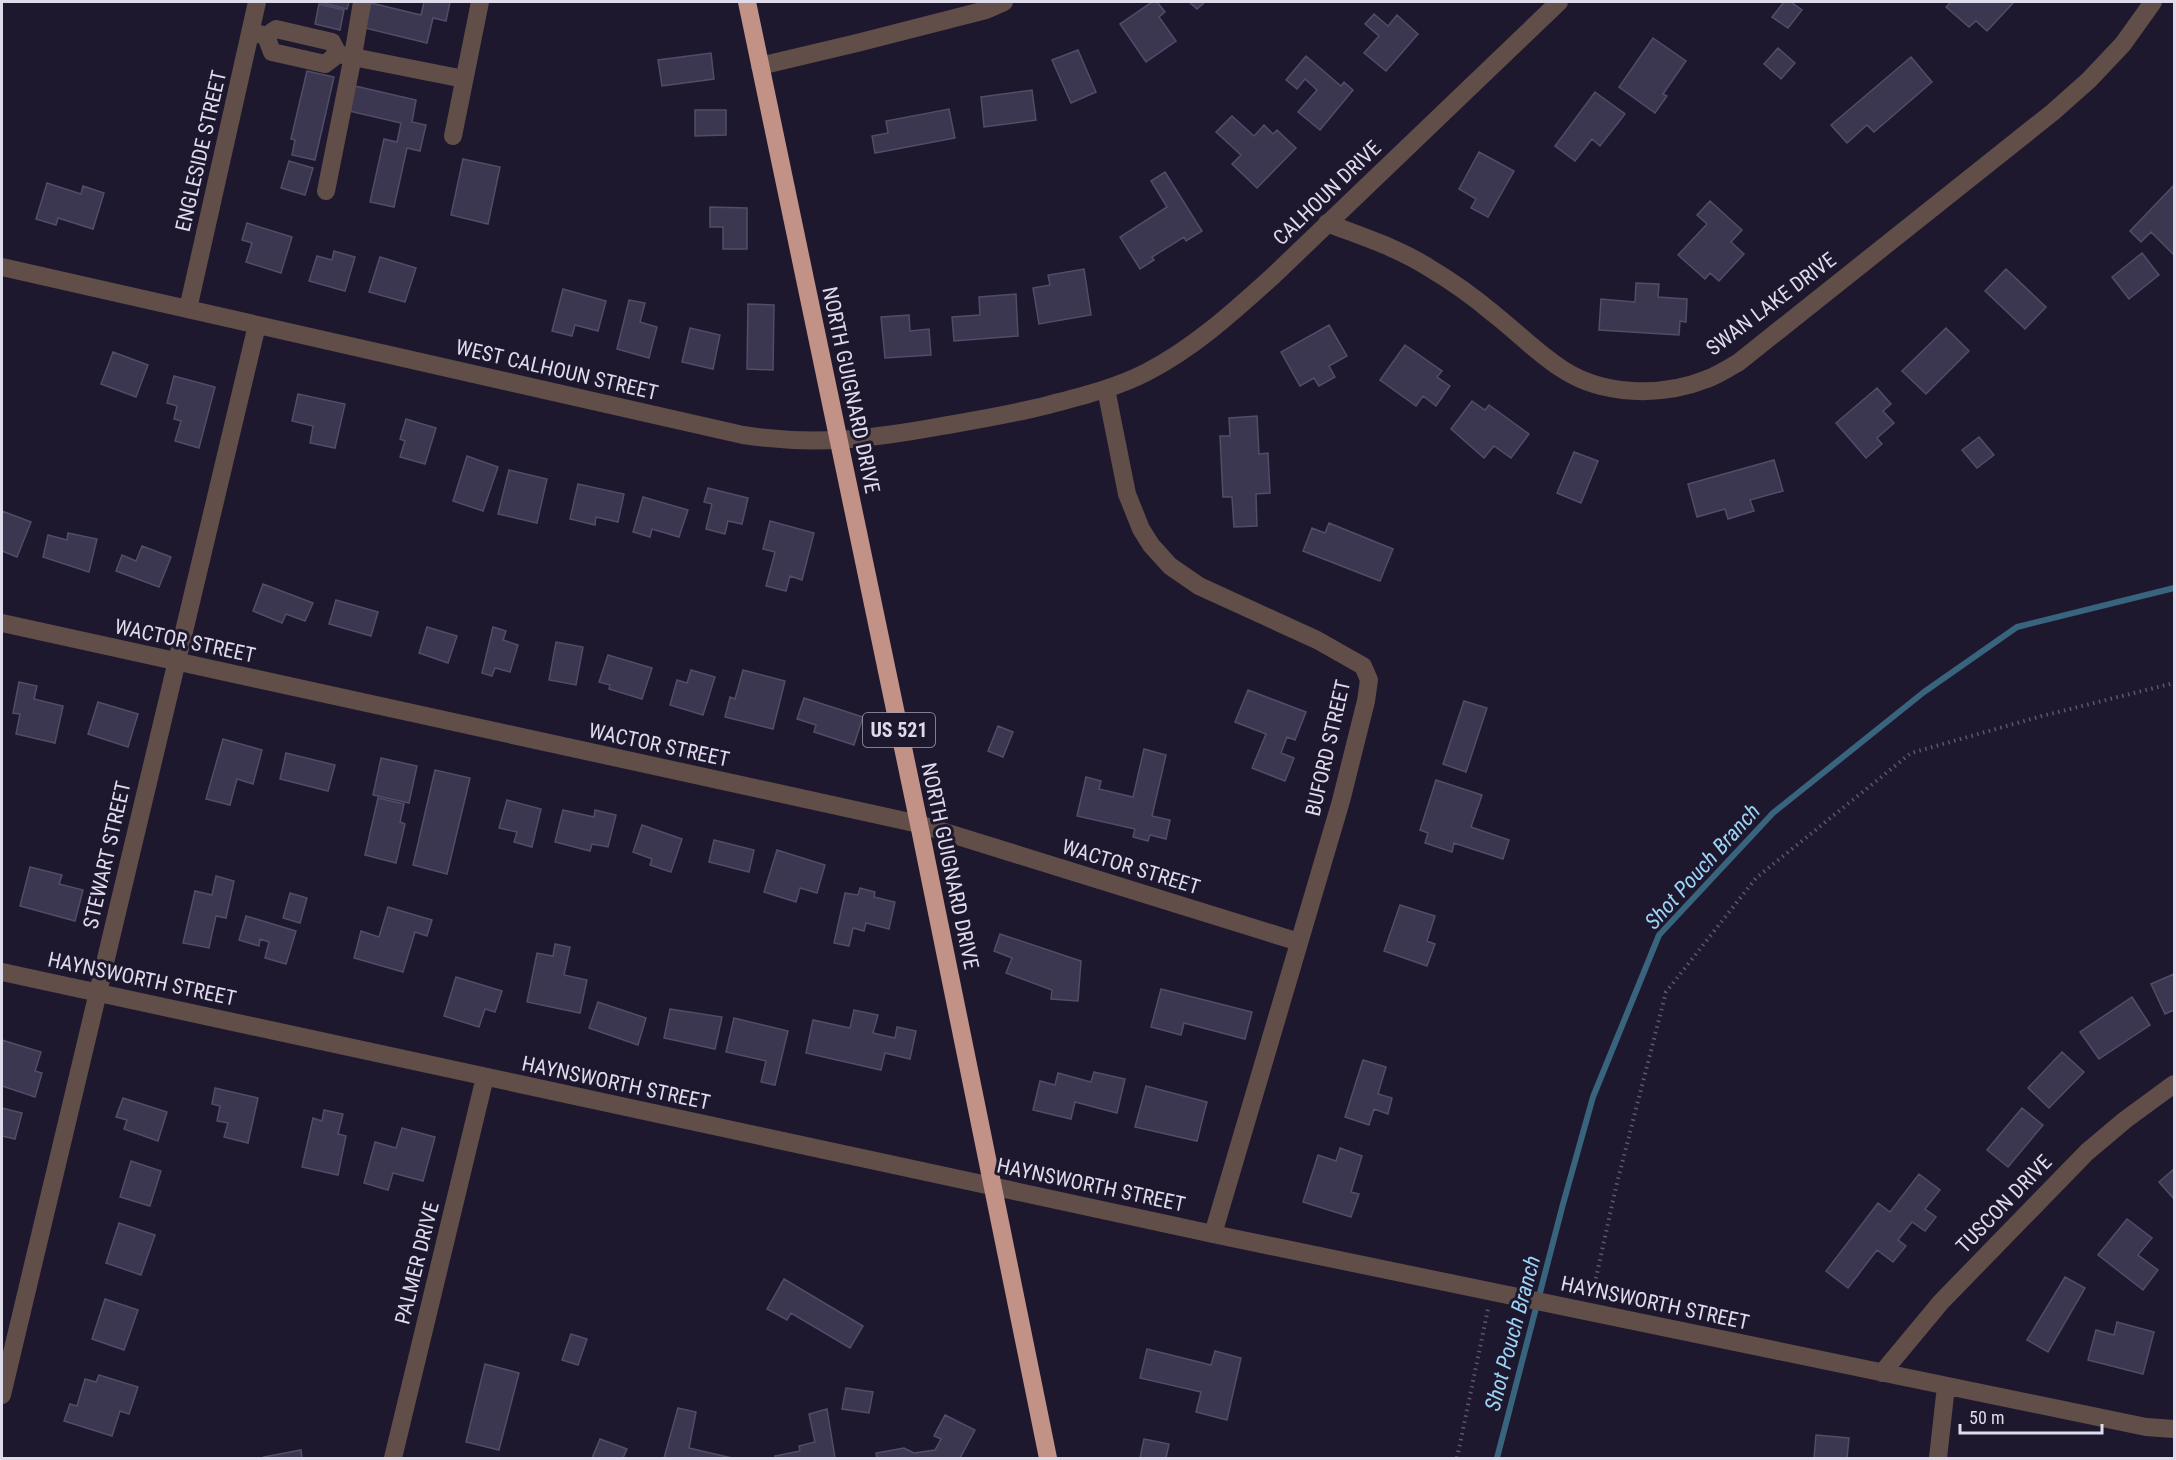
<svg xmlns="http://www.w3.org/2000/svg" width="2176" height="1460" viewBox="0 0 2176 1460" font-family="'Roboto Condensed',sans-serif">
<rect width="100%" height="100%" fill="#1e182f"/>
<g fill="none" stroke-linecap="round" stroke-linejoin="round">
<path stroke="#39647d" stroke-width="6" d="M1497 1458 1563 1204 1593 1097 1659 935 1773 813 1924 692 2017 627 2174 588"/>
</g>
<path fill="#3c3751" stroke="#514d67" stroke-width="1.5" d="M319 2H349L347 9Z
M424 2H450L446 21 433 18 427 43 365 28 371 3 421 15Z
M1152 2H1157L1165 12 1159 17 1176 41 1146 62 1120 24Z
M1189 2H1205L1197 9Z
M1784 2H1791L1802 10 1788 28 1772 17Z
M1951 2H2014L1987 31 1976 21 1969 27 1946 7Z
M319 4 344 10 340 30 315 24Z
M1374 14 1388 26 1397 15 1418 34 1386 71 1364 53 1379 36 1365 24Z
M1653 38 1686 61 1663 94 1667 96 1655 113 1619 87Z
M1778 48 1795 63 1781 79 1764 64Z
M1078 50 1096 92 1071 103 1052 60Z
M711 53 714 79 662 86 658 60Z
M1306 56 1341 86 1344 82 1353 90 1320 130 1298 112 1317 90 1305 79 1297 89 1286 80Z
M1911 57 1932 82 1874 132 1867 125 1847 143 1831 125Z
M307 71 334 77 315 160 292 155 295 140 291 139Z
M355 86 416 100 412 122 426 125 420 151 407 148 394 207 370 202 384 139 397 142 401 123 349 111Z
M1032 90 1036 120 984 127 981 97Z
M1595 92 1625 114 1600 146 1592 139 1575 161 1555 146Z
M949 109 955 138 875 153 872 136 888 133 886 121Z
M695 110H726V135L695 136Z
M1232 116 1254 136 1264 125 1273 134 1277 130 1296 148 1257 188 1232 164 1241 155 1216 132Z
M1479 152 1514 171 1488 217 1471 208 1476 199 1459 189Z
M463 159 500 167 488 224 451 215Z
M289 161 313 168 305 195 281 188Z
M1165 172 1202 231 1186 241 1184 237 1152 257 1154 260 1140 269 1120 237 1167 207 1151 181Z
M47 183 81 194 83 186 104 193 93 229 58 218 56 225 36 219Z
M2174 185V255L2151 232 2141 242 2130 231Z
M1710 201 1742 230 1731 242 1744 254 1719 281 1710 273 1705 279 1678 255 1707 224 1697 215Z
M710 207 747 208V249H723V227H710Z
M247 223 292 237 281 273 246 262 252 243 242 240Z
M334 251 355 257 345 291 309 281 317 256 332 260Z
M2142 253 2159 275 2129 299 2112 277Z
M380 257 416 268 405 302 369 292Z
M1084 269 1091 315 1039 324 1033 288 1050 285 1048 275Z
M2006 269 2046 307 2025 329 1985 291Z
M1636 283 1659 284 1658 297 1687 299 1686 322 1680 321 1679 335 1599 330 1601 299 1635 302Z
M563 289 606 301 598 331 575 325 572 336 552 331Z
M1016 294 1018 336 954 341 952 317 980 315 979 297Z
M629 300 645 303 640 322 657 327 649 358 617 349Z
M748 304 774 305 773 370 747 369Z
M909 315 910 331 929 329 931 355 885 358 881 317Z
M1329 325 1347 356 1329 366 1335 377 1319 386 1314 378 1300 386 1281 352Z
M690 328 720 335 713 369 682 362Z
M1946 328 1969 351 1926 394 1902 371Z
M1405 345 1442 371 1437 377 1450 386 1436 406 1423 396 1416 406 1380 380Z
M113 352 148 365 136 397 101 384Z
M174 376 215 387 199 448 175 441 181 421 174 419 177 406 167 403Z
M1877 388 1891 404 1883 411 1894 423 1877 438 1882 444 1866 458 1836 423Z
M298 394 345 404 335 448 310 443 313 426 292 421Z
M1472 401 1485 410 1489 405 1529 434 1511 458 1494 446 1484 458 1451 429Z
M1257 416 1259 454 1268 453 1270 493 1256 494 1257 526 1234 527 1232 497H1223L1220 436H1230L1229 418Z
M406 419 436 428 425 464 400 457 405 441 400 439Z
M1979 437 1994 455 1977 468 1962 450Z
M1574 452 1598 461 1581 503 1557 493Z
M467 456 498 467 483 511 453 501Z
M1774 460 1783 491 1750 500 1754 511 1728 519 1725 509 1697 517 1688 484Z
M509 470 547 479 537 523 498 514Z
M578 484 624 494 618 522 596 517 595 525 570 519Z
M708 488 748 498 742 524 728 521 725 534 706 529 712 504 704 502Z
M643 497 688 510 679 537 652 529 650 537 633 532Z
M2 511 31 522 17 557 2 551Z
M770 521 814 533 802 580 790 576 786 591 766 586 775 552 763 549Z
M1329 523 1393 549 1380 581 1303 551 1312 528 1325 533Z
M68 533 97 539 89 572 43 557 48 535 67 540Z
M142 546 171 557 159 587 116 571 122 555 136 561Z
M263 584 313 603 305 621 286 614 282 623 253 611Z
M336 600 378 612 371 636 329 624Z
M427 627 457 636 448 663 419 653Z
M493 627 506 631 503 640 518 645 510 672 495 668 492 676 482 673Z
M556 642 583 647 576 685 549 680Z
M608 655 652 668 642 699 609 689 610 685 599 682Z
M691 670 715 677 703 715 670 705 677 680 687 683Z
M743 670 785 681 773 729 725 717 730 697 735 699Z
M19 682 37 686 34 699 63 706 55 743 16 734 20 714 13 713Z
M1248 690 1306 712 1295 740 1287 737 1281 753 1294 758 1285 781 1252 768 1266 734 1235 722Z
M804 698 863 717 854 745 814 732 816 725 797 719Z
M1464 701 1487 708 1466 772 1443 764Z
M98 702 138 714 128 747 88 734Z
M998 726 1013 732 1003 757 988 751Z
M223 739 262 750 253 784 237 779 230 805 206 799Z
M1144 749 1166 755 1152 816 1170 820 1166 839 1150 835 1148 841 1133 837 1135 829 1077 816 1086 777 1101 781 1099 789 1133 797Z
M286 753 335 765 328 791 280 779Z
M381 758 417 766 409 803 373 795Z
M435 770 470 778 447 874 413 865Z
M1436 780 1482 795 1471 827 1509 840 1503 859 1454 843 1452 852 1425 843 1428 833 1420 830Z
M378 798 404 804 400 822 405 824 396 863 365 855Z
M507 800 541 809 532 847 514 842 517 832 499 828Z
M563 810 594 817 595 810 616 815 608 847 592 844 590 851 555 842Z
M642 825 682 839 671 872 650 865 652 859 633 852Z
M714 840 754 850 749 872 709 862Z
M777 850 825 865 817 893 800 888 796 902 764 892Z
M30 867 62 875 59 884 83 890 75 921 20 906Z
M216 876 234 881 226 918 216 916 209 948 183 943 195 891 212 895Z
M860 888 875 892 874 897 895 902 889 929 866 923 864 931 853 928 849 946 834 943 845 893 858 895Z
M290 893 307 898 300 923 283 918Z
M1400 905 1435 916 1427 941 1435 944 1427 966 1384 951Z
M388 907 432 920 427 936 415 932 403 972 354 958 361 931 379 937Z
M246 916 296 931 286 964 265 958 269 942 260 939 259 946 239 940Z
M1000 934 1081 961 1078 1001 1051 999 1052 990 1006 973 1012 958 994 951Z
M555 944 570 947 564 975 587 980 580 1013 527 1002 537 953 553 956Z
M2174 974V1010L2165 1014 2151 984Z
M456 977 502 991 495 1012 485 1009 479 1027 444 1016Z
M1161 989 1252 1012 1245 1039 1184 1023 1181 1035 1151 1027Z
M2132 997 2150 1025 2099 1059 2080 1032Z
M598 1002 646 1018 638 1045 589 1028Z
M670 1009 722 1017 715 1049 664 1038Z
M854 1010 878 1015 873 1033 895 1038 897 1027 916 1031 910 1059 885 1053 881 1070 806 1053 813 1020 850 1028Z
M734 1018 788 1031 775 1085 761 1082 766 1061 726 1052Z
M2 1040 41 1052 35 1071 42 1073 35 1097 2 1086Z
M2062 1052 2084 1072 2049 1108 2028 1088Z
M1363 1060 1386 1067 1378 1094 1392 1098 1388 1114 1374 1109 1369 1125 1345 1117Z
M1094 1072 1125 1079 1117 1113 1075 1102 1071 1119 1033 1110 1040 1081 1055 1085 1058 1073 1091 1082Z
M1146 1086 1207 1102 1197 1141 1135 1127Z
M215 1088 258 1098 248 1143 224 1137 228 1123 217 1121 220 1106 212 1104Z
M123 1098 167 1112 158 1141 124 1129 127 1120 116 1117Z
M2 1108 22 1113 15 1139 2 1136Z
M2022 1108 2043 1125 2008 1167 1987 1150Z
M324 1110 343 1114 338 1134 346 1136 338 1175 302 1167 313 1118 322 1121Z
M402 1128 435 1137 423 1181 393 1173 388 1190 364 1183 375 1142 396 1148Z
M1340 1148 1362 1156 1351 1192 1359 1194 1351 1217 1303 1202 1318 1155 1336 1161Z
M131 1161 161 1171 150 1206 120 1197Z
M2174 1169V1199L2159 1182Z
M1919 1174 1940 1190 1925 1209 1936 1217 1925 1231 1912 1222 1898 1240 1906 1246 1893 1262 1877 1250 1848 1288 1826 1271 1878 1203 1890 1212Z
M2127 1219 2152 1238 2138 1255 2158 1270 2143 1290 2098 1255Z
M119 1223 155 1235 141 1275 106 1263Z
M2065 1277 2085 1288 2048 1352 2027 1340Z
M784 1279 863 1326 850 1348 791 1313 787 1320 767 1309Z
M105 1299 138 1310 124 1350 92 1339Z
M2117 1322 2154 1332 2143 1374 2088 1360 2096 1330 2114 1335Z
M571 1334 587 1339 578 1365 562 1360Z
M1147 1349 1211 1365 1215 1351 1241 1358 1227 1420 1196 1412 1201 1392 1140 1378Z
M485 1364 519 1373 499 1450 466 1442Z
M99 1375 138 1387 129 1414 120 1411 112 1436 64 1421 70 1404 77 1406 85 1379 96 1382Z
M846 1388 873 1392 869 1413 842 1409Z
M678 1408 696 1412 689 1448 732 1458H664Z
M827 1409 835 1458H776L775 1456 800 1451 799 1446 815 1442 809 1414Z
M945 1415 975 1430 960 1458H877L876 1453 904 1448 914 1453 935 1450 941 1439 934 1436Z
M1816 1435 1849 1438 1847 1458H1814Z
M600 1439 627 1449 623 1458H592Z
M1144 1439 1169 1444 1166 1458H1140Z
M301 1450 302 1458H265L264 1457Z"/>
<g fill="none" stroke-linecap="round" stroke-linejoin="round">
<path stroke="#5c576b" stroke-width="4" stroke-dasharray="1.5 4.5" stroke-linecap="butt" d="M1592 1296 1616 1187 1666 992 1756 878 1911 753 2042 716 2174 683
M1457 1458 1488 1309"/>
<path stroke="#624e49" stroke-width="18" d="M255 33 266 36 276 29 332 42 338 54
M266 36 272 52 325 64 338 54 464 79
M760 66 857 43 986 10 1004 2
M453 136 480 2
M326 191 353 56 362 2
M1327 223C1363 237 1399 248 1431 269 1453 282 1475 298 1494 314 1517 332 1537 353 1562 369 1603 396 1662 397 1707 379 1718 375 1729 368 1739 362L2053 112 2089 80 2123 44 2153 2
M2 267 743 435C815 446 871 439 942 426 977 420 1013 414 1048 405 1082 396 1116 388 1147 372 1195 347 1233 312 1273 276L1559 2
M188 309 257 2
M1106 389 1127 494 1141 529 1151 545 1170 566 1199 586 1317 640 1363 666 1369 680 1366 701 1341 801 1213 1234
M2 623 919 824 1299 942
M2 972 1213 1234 2146 1427 2174 1429
M1882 1373 1941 1302 2087 1152 2125 1120 2174 1084
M2 1395 257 325
M393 1458 485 1077
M1938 1458 1946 1386"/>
<path stroke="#c39286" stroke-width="18" d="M747 2 919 824 1048 1458"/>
</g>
<g text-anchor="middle" stroke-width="6" stroke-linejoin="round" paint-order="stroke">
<rect fill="#1e182f" stroke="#a4a0b3" stroke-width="1.5" x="863" y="713" width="72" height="34" rx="4.5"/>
<g font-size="20" font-weight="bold" fill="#dedbeb">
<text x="899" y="737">US 521</text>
</g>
<g font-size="21" fill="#dedbeb" stroke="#1e182f">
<text transform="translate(201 151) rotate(-77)" y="7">ENGLESIDE STREET</text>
<text transform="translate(1327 193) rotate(-44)" y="7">CALHOUN DRIVE</text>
<text transform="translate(1771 304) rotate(-37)" y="7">SWAN LAKE DRIVE</text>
<text transform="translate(557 370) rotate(13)" y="7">WEST CALHOUN STREET</text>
<text transform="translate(851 390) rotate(78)" y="7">NORTH GUIGNARD DRIVE</text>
<text transform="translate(185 641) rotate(12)" y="7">WACTOR STREET</text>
<text transform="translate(659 745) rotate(12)" y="7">WACTOR STREET</text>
<text transform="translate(1328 748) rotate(-77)" y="7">BUFORD STREET</text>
<text transform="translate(107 855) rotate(-77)" y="7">STEWART STREET</text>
<text transform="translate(950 866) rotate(78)" y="7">NORTH GUIGNARD DRIVE</text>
<text transform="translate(1131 867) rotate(17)" y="7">WACTOR STREET</text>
<text transform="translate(142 979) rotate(12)" y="7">HAYNSWORTH STREET</text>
<text transform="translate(616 1083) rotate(12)" y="7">HAYNSWORTH STREET</text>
<text transform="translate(1091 1185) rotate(12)" y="7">HAYNSWORTH STREET</text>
<text transform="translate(2004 1204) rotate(-46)" y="7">TUSCON DRIVE</text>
<text transform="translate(417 1263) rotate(-76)" y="7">PALMER DRIVE</text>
<text transform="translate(1655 1303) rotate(12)" y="7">HAYNSWORTH STREET</text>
</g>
<g font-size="22" font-style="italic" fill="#9cd4f6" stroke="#1e182f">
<text transform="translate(1702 866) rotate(-48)" y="8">Shot Pouch Branch</text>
<text transform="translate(1512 1333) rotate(-75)" y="8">Shot Pouch Branch</text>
</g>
</g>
<rect width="2176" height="1460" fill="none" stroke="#dedbeb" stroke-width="6"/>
<path d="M1960 1424v9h142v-9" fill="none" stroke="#dedbeb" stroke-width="3"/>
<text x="1969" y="1424" font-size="18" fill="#dedbeb" stroke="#1e182f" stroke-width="4.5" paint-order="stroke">50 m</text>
</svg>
